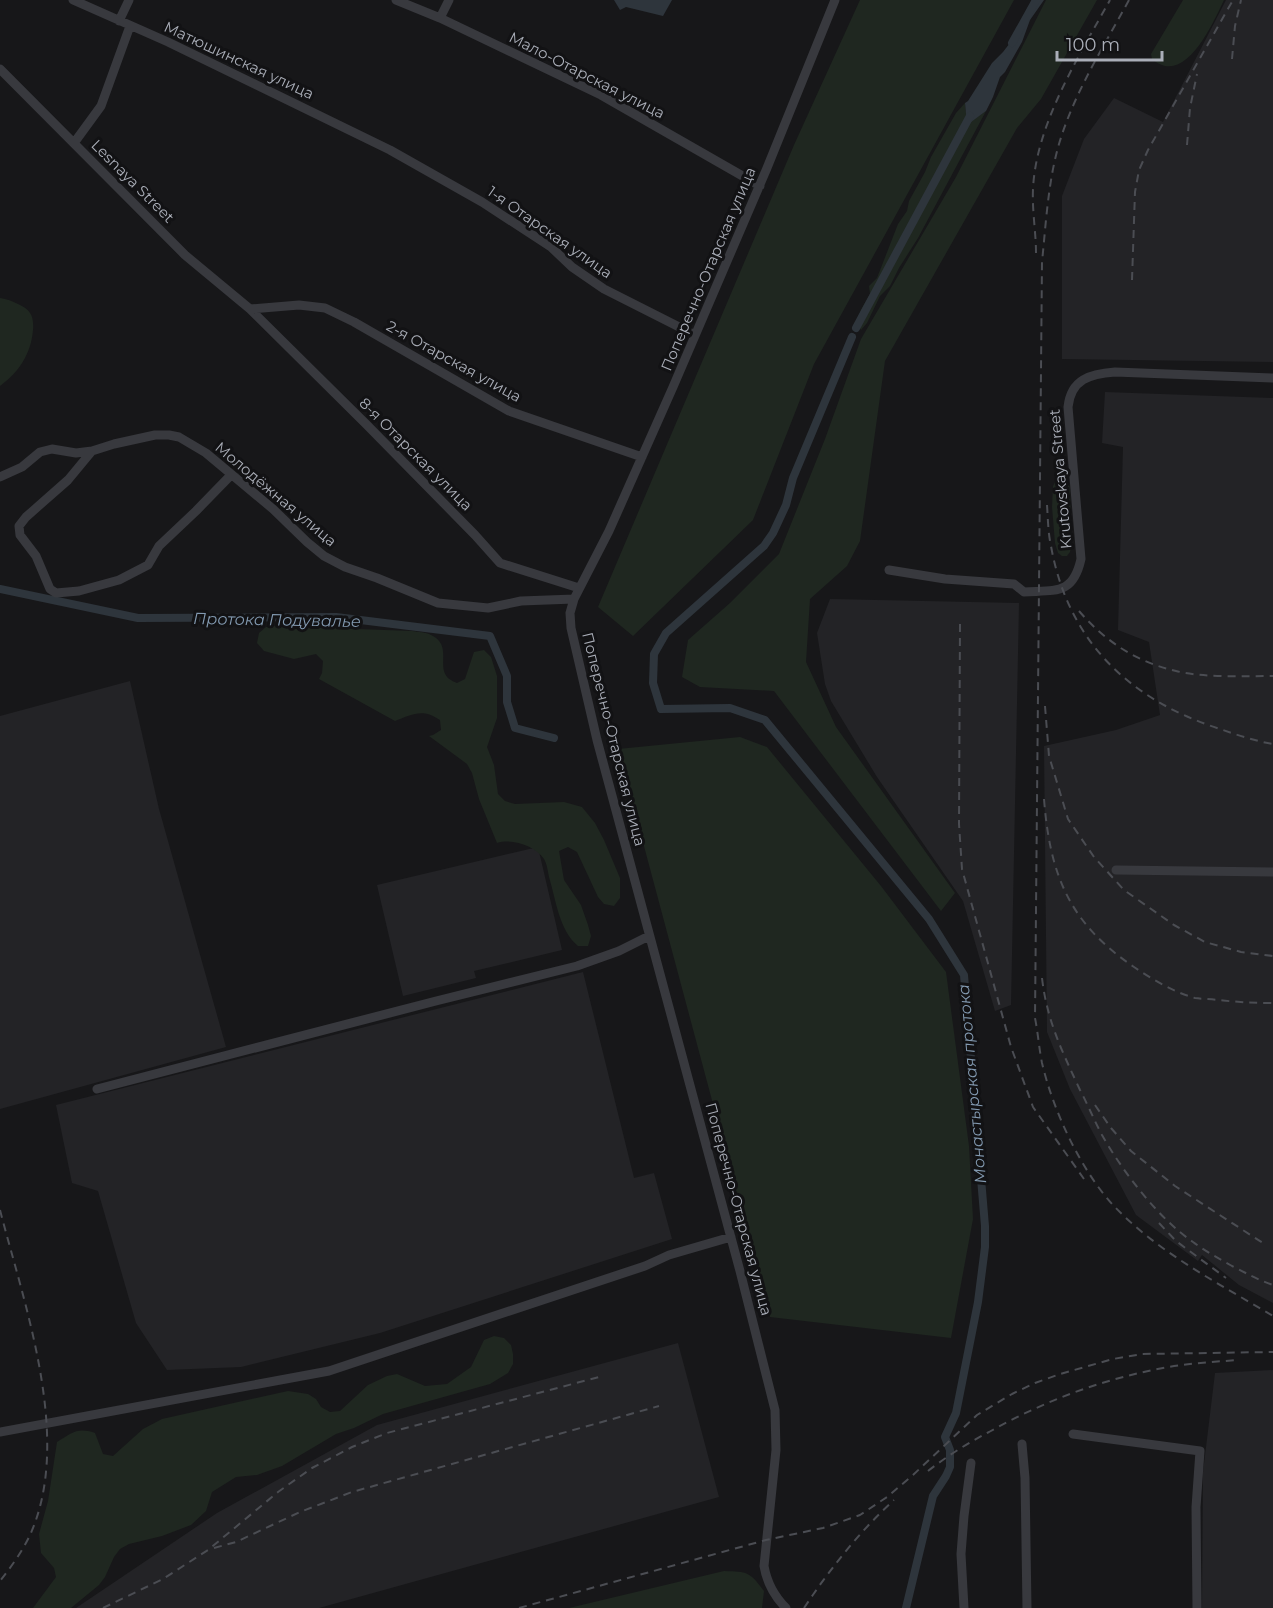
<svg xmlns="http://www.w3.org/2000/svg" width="1273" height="1608" font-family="Montserrat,sans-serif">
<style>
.built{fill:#232326}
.green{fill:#1f2720}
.water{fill:#2e353c}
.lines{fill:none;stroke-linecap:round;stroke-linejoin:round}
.canal{stroke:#2e353c;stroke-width:8}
.minor{stroke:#38393e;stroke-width:9}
.rail{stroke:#4b4d53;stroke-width:2;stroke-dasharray:8 6;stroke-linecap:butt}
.labels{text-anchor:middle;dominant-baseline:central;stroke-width:6;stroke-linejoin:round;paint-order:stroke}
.street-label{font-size:15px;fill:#aaaeb8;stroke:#121214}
.water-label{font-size:16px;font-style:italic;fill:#839ab1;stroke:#121214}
</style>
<rect width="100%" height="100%" fill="#171719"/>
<!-- built -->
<path class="built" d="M1226,0H1273V362L1062,359V196L1084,139L1114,98L1163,122Z
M1105,392L1273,398V1303L1239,1285L1202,1255L1198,1261L1136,1215L1070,1089L1047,1032L1044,746L1116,730L1160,715L1149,642L1118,630L1123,447L1102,443Z
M830,599L1019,603L1011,1005L995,1011L963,901L877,777L831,701L825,684L817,633Z
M130,681L159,809L226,1047L0,1109V716Z
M538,847L562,950L474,971L476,978L403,996L377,885Z
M583,972L634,1178L654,1173L672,1239L380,1333L241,1367L167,1370L136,1323L98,1191L72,1183L56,1105Z
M678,1343L719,1497L319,1608H76L217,1513L377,1425Z
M1273,1370V1608H1202L1203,1472L1215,1373Z"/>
<!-- green -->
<path class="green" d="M860,0H1014L814,364L753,520L633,636L598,607L794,145Z
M1046,0H1097L1041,99L1017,128L885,361L860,541L847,566L810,599L806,662L836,727L955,893L941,911L774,691L700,687L682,677L688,640L730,603L779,554L825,439L861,339L956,177Z
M1183,0H1224C1213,23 1185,88 1152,59L1151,54Z
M965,103L967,124L986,111L918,238L899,268L890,286L880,296L867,323L861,330C853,317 864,306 870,294L869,286L877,278L898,224L907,211L909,201L925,172L931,157L956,113Z
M0,298C7,299 12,301 18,304C31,310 34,316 33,330C31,354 19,372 0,386Z
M1058,477H1063L1067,479L1070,489L1071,547L1070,552L1067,556H1062L1058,553L1055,543L1052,507L1053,486Z
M276,626L412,631C418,632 426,632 431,635C453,645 436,666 448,678C449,679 456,683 457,683L465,679L474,652L484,650L491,657L497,676V718L487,747L494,765L498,794L505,801L515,804L564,802L582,807L595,823L604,840L620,878V898L614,906L604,904L598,897L577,852L568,847L559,851L564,880L581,905L588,925L591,936L588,946H578C559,930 556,900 549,877C548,872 547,864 544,859C535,846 512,838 497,843L479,799L472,773L467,764L429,736L433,735L441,730L440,720C423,708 412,714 395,721L319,679L322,673L323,661L316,654L294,659L264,651L257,643L259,633L266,627Z
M740,737L767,747L881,886L946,972L969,1146L973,1219L951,1338L770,1317L618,749Z
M494,1336L504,1338L511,1345L513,1354V1364L508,1373L490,1384L383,1414L354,1428L336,1434L282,1466L257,1475L236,1477L212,1492L206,1511L191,1525L162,1536L129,1544L120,1549L114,1557L105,1577L99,1585L71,1608H33L56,1577L54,1568L41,1553L39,1534L48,1501L57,1442C72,1433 77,1427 95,1433L103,1454L113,1456L143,1429L162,1419L288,1391L308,1394L316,1399L321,1407L330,1412L340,1411L368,1385L387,1376L397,1374L425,1386L447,1384L471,1367L484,1340Z
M724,1571C748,1572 749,1571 764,1591L762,1608H569Z"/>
<!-- water -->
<path class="water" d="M614,0H672L663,16L626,7L620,10Z
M1032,0H1044L1030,20L1022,42L1005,72L1000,77L993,97L986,111L967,125L965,103L968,101L992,63L1003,52L1020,30L1024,23L1026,11Z"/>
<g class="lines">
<!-- canal -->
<path class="canal" d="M1012,43L1036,0
M856,328L970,116
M852,337L793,478L786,505L773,533L764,546L666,633L654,654L653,683L661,709L730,708L765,720L929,919L964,975L985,1226V1247L978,1302L956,1413L945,1437L950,1450V1467L946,1476L933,1496L906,1608
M0,589L138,618L336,617L490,636L507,676V702L515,728L554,738"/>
<!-- minor -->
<path class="minor" d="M73,0L168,42L390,150L482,202L551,247L572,267L604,289L695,335
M396,0L440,18L601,95L760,186
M440,18L449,0
M119,21L129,0
M0,69L185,255L250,309L366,424L475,535L500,563L579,588
M74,143L101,106L130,26
M250,309L299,305L325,308L354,322L509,411L642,457
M92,451L68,480L26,517L19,526L20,535L36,556L50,589L56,593L79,591L119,580L148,565L159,546L196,511L231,475
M0,477L22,467L40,452L52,449L76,453L92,451L114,444L155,435H169L179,437L206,453L273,509L307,542L324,556L345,567L377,578L438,603L488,608L521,601L574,599
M889,570L945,579L1014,584L1024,592C1056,590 1073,595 1081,559L1068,407C1071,379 1090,374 1115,372L1273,378
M1116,870L1273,872
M97,1089L436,1001L577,966L619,951L649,936
M0,1432L329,1371L645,1266L669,1255L731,1237
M1073,1434L1200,1451L1196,1507L1197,1608
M1022,1444L1025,1478L1027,1608
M786,1608C774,1596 767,1583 764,1566L776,1450L775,1410L740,1271L597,740L571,628L570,613L574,599L609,531L673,387L767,168L835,0
M964,1608L961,1554L964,1516L971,1463"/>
<!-- rail -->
<path class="rail" d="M1129,0C1104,46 1074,93 1059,144C1048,182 1046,223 1042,262L1035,1018C1038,1033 1039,1048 1042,1063C1053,1110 1080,1169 1113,1205C1157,1252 1218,1283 1273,1316
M1232,59L1235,26L1241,0
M1187,145L1190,108L1197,74
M1036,253C1036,232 1032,211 1033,189C1036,124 1079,56 1110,0
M1132,280L1135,192L1139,170L1148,150L1233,0
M1047,505C1048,519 1048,533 1051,546C1068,642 1130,700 1220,729C1237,735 1255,741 1273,744
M1079,611C1105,641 1136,662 1176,671C1203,678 1244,676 1273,676
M960,624L959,824L962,869L1011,1047L1033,1107L1084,1179
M1045,706L1049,756L1068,819L1094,857L1124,890L1174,925L1205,942L1241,952L1273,956
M1044,799C1050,875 1069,923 1134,967C1152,979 1173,992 1195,998C1202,999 1210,999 1218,1000C1236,1002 1254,1003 1273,1003
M1042,978C1047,1021 1062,1051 1080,1090C1088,1105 1094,1120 1102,1135C1123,1172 1158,1218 1193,1242C1205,1251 1218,1258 1232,1266C1246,1273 1258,1280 1273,1285
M1095,1105L1111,1128L1131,1151L1175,1186L1266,1245
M0,1210C25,1307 73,1440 30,1535C22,1552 11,1567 0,1581
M1159,1223L1176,1241L1226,1278
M928,1471C947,1456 968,1443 989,1432C1046,1400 1105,1378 1169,1367C1191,1363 1214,1362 1237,1360
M214,1548L236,1542L300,1512L352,1492L659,1406
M103,1608L163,1579L208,1550L278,1492L312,1468L352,1447L387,1433L599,1377
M519,1608L766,1540L823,1528L860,1515L887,1497L913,1475L977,1415L1012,1394L1035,1383L1060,1374L1113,1359L1142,1354L1273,1352
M804,1608C830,1569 859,1532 894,1500"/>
</g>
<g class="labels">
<!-- street labels -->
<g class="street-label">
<text transform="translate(239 60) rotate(25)">Матюшинская улица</text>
<text transform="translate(587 75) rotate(27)">Мало-Отарская улица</text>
<text transform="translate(133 181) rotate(45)">Lesnaya Street</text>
<text transform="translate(550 232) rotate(35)">1-я Отарская улица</text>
<text transform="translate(708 269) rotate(-67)">Поперечно-Отарская улица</text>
<text transform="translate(454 361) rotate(29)">2-я Отарская улица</text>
<text transform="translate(416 454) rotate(45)">8-я Отарская улица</text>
<text transform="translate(1060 479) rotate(-95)">Krutovskaya Street</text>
<text transform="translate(276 494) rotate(40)">Молодёжная улица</text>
<text transform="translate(614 739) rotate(76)">Поперечно-Отарская улица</text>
<text transform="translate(739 1209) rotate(75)">Поперечно-Отарская улица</text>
</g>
<!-- water labels -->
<g class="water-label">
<text transform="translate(277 620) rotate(1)">Протока Подувалье</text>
<text transform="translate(972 1084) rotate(-95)">Монастырская протока</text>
</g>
</g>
<!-- scale -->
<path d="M1057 51v9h105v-9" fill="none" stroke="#aaaeb8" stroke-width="3"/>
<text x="1066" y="51" font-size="18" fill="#aaaeb8" stroke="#121214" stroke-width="4.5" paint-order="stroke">100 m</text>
</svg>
